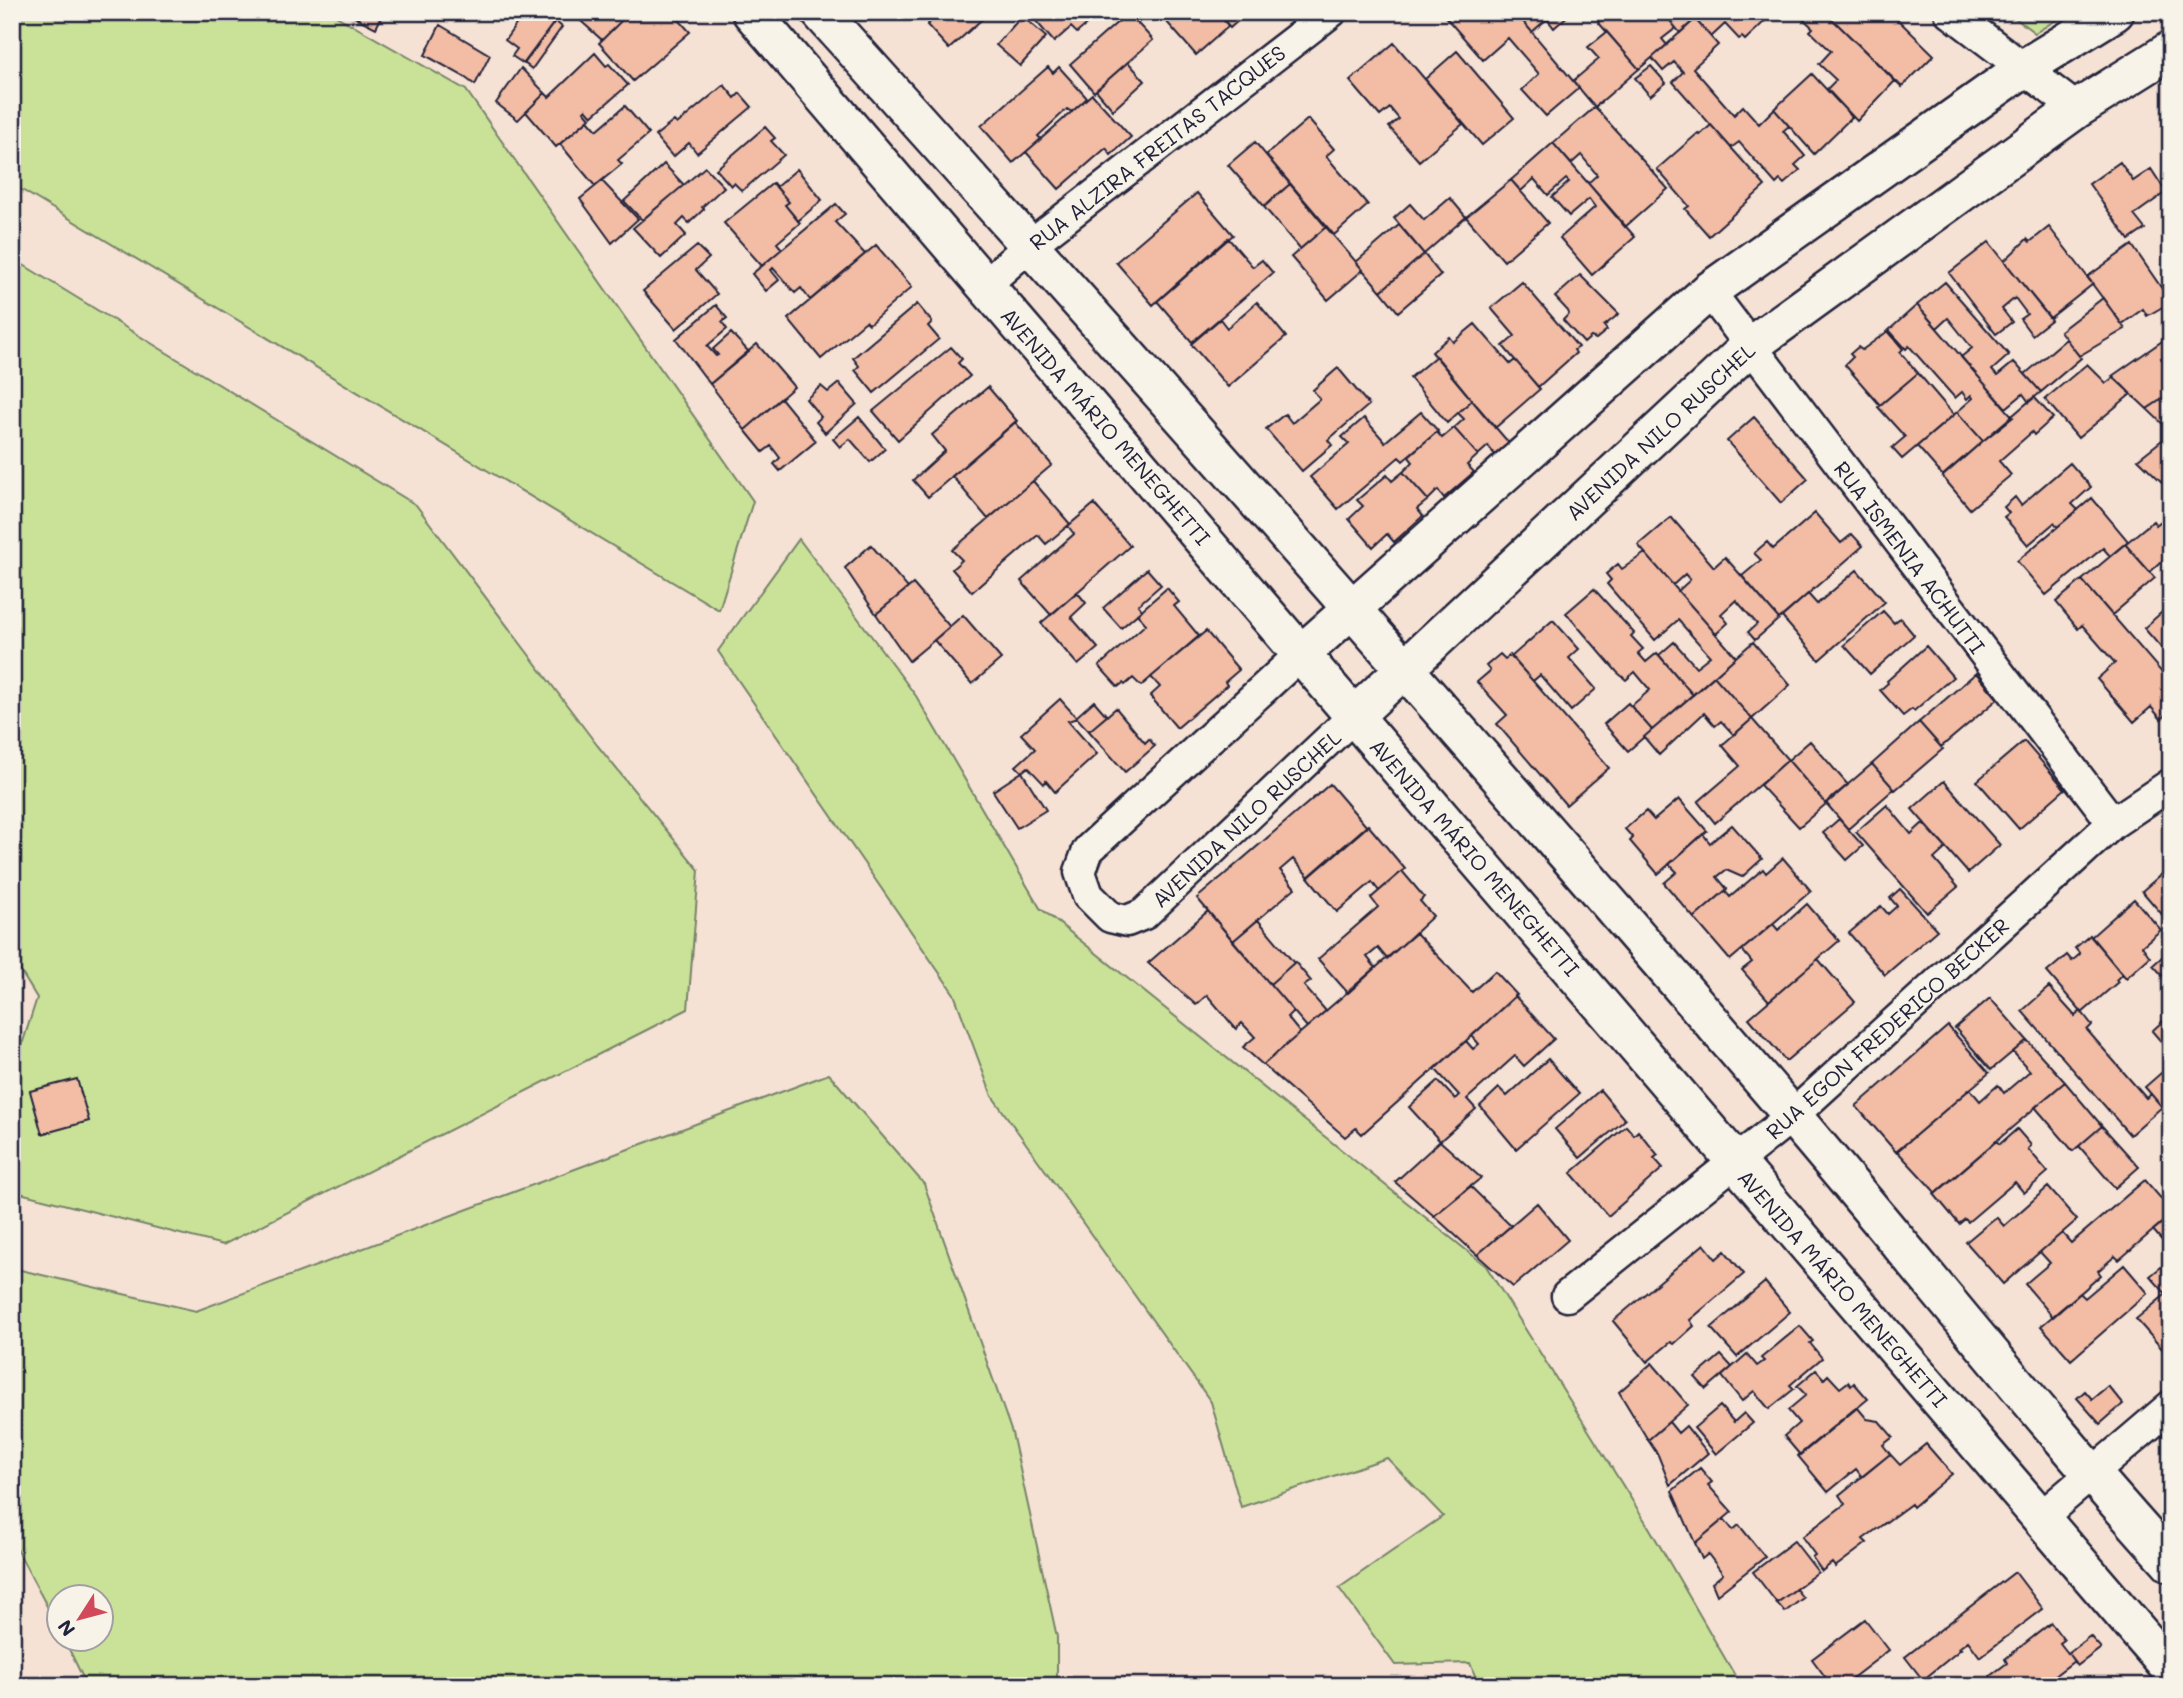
<svg xmlns="http://www.w3.org/2000/svg" width="2183" height="1698" font-family="Mali,sans-serif">
<style>
.green{fill:#cae298;stroke:#76826a;stroke-width:2}
.building{fill:#f2bca5;stroke:#22223b;stroke-width:2}
.lines{fill:none;stroke-linecap:round;stroke-linejoin:round}
.minor-casing{stroke:#22223b;stroke-width:35}
.tertiary-casing{stroke:#22223b;stroke-width:42}
.minor{stroke:#f7f3e8;stroke-width:30}
.tertiary{stroke:#f7f3e8;stroke-width:37}
.labels{text-anchor:middle;dominant-baseline:central;stroke-width:5;stroke-linejoin:round;paint-order:stroke}
.street-label{font-size:21px;fill:#22223b;stroke:#f7f3e8}
</style>
<rect width="100%" height="100%" fill="#f6e2d4"/>
<filter id="ink" filterUnits="userSpaceOnUse"><feTurbulence type="fractalNoise" baseFrequency=".0143" numOctaves="2"/><feDisplacementMap in="SourceGraphic" scale="14" xChannelSelector="R" yChannelSelector="G"/><feConvolveMatrix kernelMatrix="1 2 1 2 8 2 1 2 1" color-interpolation-filters="sRGB"/></filter>
<g filter="url(#ink)">
<!-- green -->
<path class="green" d="M12,12H329L466,90L753,501L719,610L12,184Z
M2007,12H2069L2035,33Z
M12,258L416,505L597,745L699,870L688,1009L223,1245L12,1191V1076L37,998L12,957Z
M799,539L916,696L1040,908L1486,1266L1650,1529L1741,1686H1479L1470,1663L1395,1665L1339,1588L1443,1516L1387,1458L1241,1507L1211,1402L992,1096L954,994L718,651Z
M829,1074L924,1184L1012,1433L1057,1637V1686H87L64,1639L102,1638V1596H60L59,1629L12,1540V1268L196,1311Z"/>
<!-- building -->
<path class="building" d="M345,12H384L376,28Z
M525,12H545L556,20L524,64L512,56L517,49L505,40Z
M571,12H630L602,40Z
M630,12H672L690,32L633,81L599,43Z
M940,12H990L949,49L927,25Z
M1101,12L1077,33L1071,27L1054,42L1029,13Z
M1158,12H1217L1229,26L1196,55Z
M1217,12H1248L1230,28Z
M1441,12H1515L1579,88L1546,116L1522,90L1539,74L1508,38L1483,60Z
M1515,12H1572L1554,28L1547,19L1532,32Z
M1609,12H1663L1676,28L1662,39L1667,45L1639,69L1598,22Z
M1663,12H1703L1680,33Z
M1703,12H1755L1764,22L1745,40L1742,37L1739,39L1725,24L1711,37L1695,19Z
M1796,12H1825L1895,81L1857,121L1827,89L1836,80L1819,64L1831,51L1810,31L1813,28Z
M1825,12H1890L1934,55L1902,87Z
M1128,13L1153,40L1094,92L1070,64Z
M1022,16L1046,37L1020,66L996,45Z
M1695,19L1718,45L1693,68L1734,115L1743,106L1759,124L1774,109L1789,126L1783,131L1805,156L1795,165L1800,170L1784,184L1780,180L1776,184L1739,142L1731,148L1673,82L1683,72L1674,62L1663,71L1652,58Z
M555,21L562,27L532,69L524,63Z
M440,25L490,55L475,85L463,76L425,55Z
M1607,32L1639,69L1595,107L1573,81L1599,59L1588,47Z
M1394,43L1463,124L1419,161L1389,127L1399,119L1390,108L1380,116L1350,81Z
M1457,51L1514,118L1482,145L1425,79Z
M595,53L606,66L609,64L628,85L592,116L586,109L584,111L590,118L556,147L526,112L545,93L549,97Z
M1128,62L1145,81L1113,110L1096,90Z
M1651,66L1666,83L1650,96L1635,78Z
M1048,67L1053,73L1059,67L1087,98L1072,112L1067,109L1038,136L1041,139L1013,163L981,126Z
M521,68L545,93L518,120L496,103Z
M1812,74L1852,117L1814,154L1774,109Z
M724,85L735,98L740,93L752,107L697,153L689,143L673,157L655,136L674,121L677,124Z
M1092,94L1131,137L1111,155L1106,148L1059,189L1026,152Z
M625,106L649,134L618,160L622,164L595,186L560,144L588,120L597,130Z
M1595,107L1668,189L1625,227L1588,183L1597,175L1581,155L1571,164L1553,143Z
M1308,119L1334,149L1326,156L1368,205L1334,235L1266,155Z
M1711,125L1765,186L1709,236L1685,209L1689,206L1657,169L1698,133L1700,135Z
M765,127L775,138L771,141L784,155L742,191L734,183L731,186L716,169Z
M1255,142L1290,184L1264,206L1228,165Z
M1553,143L1635,237L1592,275L1560,238L1595,207L1589,199L1569,216L1552,197L1569,182L1566,179L1548,195L1534,179L1521,191L1511,180Z
M2120,162L2133,181L2151,169L2166,192L2134,215L2145,229L2129,240L2089,184Z
M664,164L684,185L642,220L624,201Z
M705,167L724,187L702,207L704,209L689,223L684,218L677,225L686,235L661,258L633,228Z
M797,169L822,200L798,221L785,205L789,202L776,187Z
M1511,180L1548,223L1504,261L1466,217Z
M602,181L638,219L612,243L580,199Z
M773,183L789,202L785,205L800,223L777,243L782,249L762,266L724,223Z
M1290,184L1326,227L1300,249L1264,207Z
M1197,193L1233,235L1153,305L1116,262Z
M1450,198L1466,217L1424,254L1394,218L1410,204L1424,220Z
M836,204L845,214L835,222L865,254L810,300L801,288L795,293L773,268L771,270L779,280L766,291L752,274Z
M1399,225L1424,254L1381,291L1356,262Z
M1326,227L1363,270L1328,300L1291,257Z
M2049,227L2093,284L2050,318L2004,261L2027,239L2030,242Z
M1228,238L1253,267L1262,260L1273,273L1192,342L1157,301Z
M1989,242L2051,320L2032,335L2020,319L2027,314L2015,298L2002,309L2012,322L1996,334L1949,273Z
M876,245L912,287L869,324L866,321L821,359L788,319Z
M2132,245L2171,302L2147,316L2143,309L2122,324L2087,277Z
M697,246L709,258L696,270L717,294L676,329L643,291Z
M1424,254L1441,275L1398,312L1381,291Z
M1580,275L1619,314L1604,326L1607,330L1596,339L1591,337L1584,343L1563,320L1569,314L1568,311L1555,297Z
M2171,280V300L2161,286Z
M1522,282L1578,347L1574,350L1576,353L1538,387L1503,346L1515,336L1491,308Z
M1945,282L2009,355L1992,370L1997,376L2014,362L2041,392L2029,402L2023,394L2006,408L1961,357L1972,348L1948,318L1937,328L1917,305Z
M2103,298L2125,329L2079,356L2060,331Z
M1257,302L1286,337L1228,387L1191,344L1220,319L1227,328Z
M2171,302V316L2164,306Z
M917,304L932,322L928,326L939,339L874,393L855,370L859,366L853,358Z
M716,305L727,318L722,322L727,329L707,346L716,356L718,355L713,349L731,333L749,352L710,384L676,339Z
M1917,305L2013,417L1983,441L1957,412L1973,398L1971,395L1967,399L1962,392L1955,398L1909,346L1906,349L1889,330Z
M1475,324L1510,364L1515,360L1540,389L1495,428L1432,352L1449,337L1453,342Z
M1888,331L1903,349L1900,352L1918,373L1880,405L1845,365L1853,357L1850,354L1858,347L1862,350Z
M2171,335V352L2161,358L2168,369L2171,368V393L2147,409L2112,376Z
M2066,339L2081,358L2041,392L2025,374Z
M757,344L794,387L745,430L710,384Z
M951,347L962,359L958,363L970,376L898,440L873,411Z
M1436,356L1472,400L1447,423L1410,378Z
M2087,364L2106,383L2114,377L2131,394L2078,438L2045,399Z
M1338,368L1369,405L1328,440L1332,445L1302,471L1266,429L1285,414L1292,423L1320,399L1313,390Z
M1918,373L1954,415L1902,459L1892,448L1905,437L1878,407Z
M839,383L857,404L825,433L816,422L821,417L806,399L821,386L828,392Z
M988,387L1017,421L928,497L913,480L945,451L932,435Z
M2171,393V432L2147,409Z
M2034,397L2053,418L2034,435L2032,432L1999,461L2011,475L1970,509L1942,476Z
M781,398L816,441L780,471L774,464L780,458L771,446L763,452L745,430Z
M1472,400L1509,443L1495,455L1488,446L1478,455L1454,428L1464,419L1458,413Z
M1421,412L1438,431L1403,461L1399,457L1338,509L1310,477L1349,444L1342,437L1364,418L1385,442Z
M1957,412L1983,441L1943,476L1917,446Z
M859,417L885,449L870,462L850,439L840,447L833,439Z
M1754,417L1808,479L1781,503L1727,441Z
M1015,422L1052,465L988,519L952,476Z
M1454,428L1478,455L1467,465L1474,472L1444,498L1438,490L1428,500L1403,472L1413,462L1408,456L1437,432L1442,438Z
M2171,433V491L2138,459Z
M2070,463L2091,487L2072,504L2078,510L2057,527L2054,523L2028,545L2004,517L2009,513L2004,507L2015,497L2021,505Z
M1403,472L1428,500L1417,509L1423,516L1394,542L1387,534L1373,547L1349,519L1363,506L1357,500L1387,475L1392,481Z
M1033,481L1070,524L1046,544L1038,535L972,592L952,569L962,560L952,550Z
M2092,498L2128,541L2110,556L2103,548L2046,595L2017,561Z
M1094,504L1130,546L1051,615L1021,581L1074,534L1068,526Z
M1815,513L1841,543L1852,534L1863,546L1779,619L1742,576L1761,560L1754,553L1767,542L1773,549Z
M2171,513V557L2169,555L2150,572L2125,544L2153,521L2156,525Z
M1671,517L1714,567L1725,557L1779,619L1755,640L1748,632L1757,624L1736,600L1721,614L1728,623L1716,634L1678,591L1690,580L1685,574L1673,585L1638,545Z
M2125,544L2155,578L2112,615L2082,580Z
M871,545L908,588L876,614L845,568Z
M1645,553L1736,657L1693,695L1659,655L1674,642L1696,667L1710,656L1678,620L1655,640L1607,584L1611,580L1606,574L1618,564L1622,569Z
M1147,569L1161,585L1138,605L1142,610L1121,628L1103,608Z
M1857,570L1885,602L1819,660L1782,617L1808,594L1817,604Z
M2082,580L2171,683V711L2161,719L2151,707L2134,722L2097,679L2115,663L2082,625L2078,629L2056,602Z
M913,584L950,627L909,661L876,614Z
M1167,588L1179,602L1174,606L1199,636L1141,686L1133,678L1125,685L1123,683L1118,687L1099,666L1146,624L1137,614Z
M1594,589L1634,633L1631,636L1643,649L1638,653L1646,662L1657,653L1693,695L1652,730L1631,706L1650,690L1635,672L1626,680L1617,672L1566,613Z
M1077,592L1086,603L1071,617L1098,648L1078,665L1041,623Z
M2171,604V659L2144,628Z
M1883,611L1894,623L1900,618L1914,635L1870,674L1844,645Z
M963,615L1001,659L972,684L934,640Z
M1553,620L1579,649L1569,658L1596,689L1571,711L1540,675L1533,681L1511,657Z
M1206,631L1239,670L1225,682L1227,685L1177,728L1150,696L1160,687L1151,677Z
M1753,642L1790,685L1752,719L1714,676Z
M1926,646L1953,677L1914,711L1912,709L1903,716L1880,690L1888,683L1887,681Z
M1500,654L1505,659L1510,655L1609,768L1566,805L1497,724L1507,715L1477,682L1490,671L1486,666Z
M1976,673L1998,699L1941,747L1919,722Z
M1714,676L1752,719L1734,735L1721,721L1715,726L1704,713L1659,755L1644,737Z
M1060,699L1077,718L1068,721L1097,754L1055,792L1046,781L1044,784L1028,767L1022,772L1016,766L1035,749L1021,734Z
M1094,701L1107,716L1089,731L1076,717Z
M1628,703L1652,730L1628,751L1604,724Z
M1116,708L1145,743L1149,739L1155,746L1125,772L1089,731Z
M1752,719L1788,760L1715,823L1698,802L1740,766L1722,745Z
M1919,722L1943,749L1895,790L1872,764Z
M1810,741L1848,785L1826,804L1788,760Z
M2024,741L2065,789L2019,829L1977,781Z
M1788,760L1826,804L1799,827L1760,785Z
M1872,764L1894,789L1848,829L1826,803Z
M1022,772L1046,810L1017,828L993,791Z
M1944,781L2000,845L1968,873L1912,809Z
M1330,784L1367,827L1309,877L1293,859L1280,870L1295,888L1233,941L1197,898Z
M1679,799L1707,831L1658,874L1630,841L1633,838L1625,829L1646,811L1654,820Z
M1887,805L1911,834L1923,823L1946,848L1934,859L1958,887L1927,913L1856,832Z
M1839,819L1863,846L1847,860L1823,833Z
M1368,825L1405,869L1379,891L1372,882L1337,912L1308,877Z
M1732,825L1762,859L1742,877L1726,870L1717,877L1727,889L1694,918L1664,883L1677,872L1669,864L1703,834L1710,843Z
M1783,858L1811,891L1730,960L1694,918L1725,891L1730,897L1763,869L1766,873Z
M2171,866V925L2142,891Z
M1402,871L1424,897L1420,901L1433,916L1387,959L1378,948L1367,957L1376,968L1348,993L1318,959L1378,907L1371,898Z
M1900,889L1937,930L1885,975L1849,933L1881,906L1888,914L1897,906L1890,898Z
M2134,899L2161,930L2142,946L2150,957L2126,978L2091,937Z
M1807,904L1839,941L1769,1001L1742,970L1752,962L1742,950L1773,924L1778,930Z
M1208,911L1293,1011L1287,1017L1300,1033L1263,1065L1243,1047L1255,1037L1242,1023L1236,1029L1207,995L1196,1005L1148,963Z
M1258,920L1294,963L1270,984L1233,941Z
M1416,933L1472,992L1495,971L1517,995L1362,1134L1356,1128L1345,1137L1263,1065Z
M2090,935L2122,974L2116,980L2118,982L2082,1013L2047,972L2067,955L2072,961L2080,954L2075,948Z
M2171,949V985L2153,965Z
M1818,959L1855,1002L1786,1061L1749,1018Z
M1295,962L1311,981L1304,986L1326,1011L1307,1027L1270,984Z
M2049,987L2075,1016L2081,1011L2092,1025L2087,1030L2146,1098L2151,1094L2162,1107L2130,1135L2022,1011Z
M1515,996L1554,1039L1524,1066L1515,1056L1467,1099L1476,1109L1440,1141L1409,1107L1438,1081L1455,1099L1459,1095L1435,1069L1466,1041L1473,1049L1479,1044L1472,1036Z
M1990,998L2027,1040L1991,1070L1955,1028Z
M2163,1021L2171,1030V1053L2152,1031Z
M1948,1026L1989,1073L1896,1152L1856,1106Z
M2027,1040L2065,1082L1936,1193L1897,1151L1970,1089L1980,1101L1998,1085L2004,1093L2030,1071L2013,1052Z
M1548,1059L1579,1094L1516,1149L1480,1106L1499,1088L1507,1096Z
M2169,1066L2171,1099L2162,1107L2145,1087Z
M77,1079L89,1121L42,1134L30,1091Z
M2065,1082L2102,1126L2073,1151L2035,1107Z
M1600,1090L1625,1120L1580,1158L1555,1129Z
M2171,1099V1118L2162,1107Z
M1626,1126L1634,1135L1638,1131L1658,1155L1654,1158L1663,1168L1608,1216L1571,1173Z
M2102,1126L2139,1167L2115,1188L2079,1146Z
M2017,1129L2031,1145L2028,1149L2048,1172L2024,1193L2015,1182L1968,1222L1965,1219L1959,1224L1934,1194L1996,1141L2000,1144Z
M1440,1141L1481,1178L1434,1216L1395,1182Z
M2145,1180L2171,1210V1215L2119,1260L2115,1256L2098,1271L2101,1275L2053,1317L2025,1284L2050,1263L2040,1252L2062,1233L2071,1243Z
M1470,1186L1511,1226L1477,1255L1434,1216Z
M2048,1187L2077,1220L2003,1284L1966,1242L1996,1217L2004,1226Z
M1537,1203L1568,1240L1513,1287L1477,1255Z
M2171,1215V1251L2153,1230Z
M1704,1244L1716,1259L1725,1251L1744,1274L1690,1320L1694,1326L1674,1344L1671,1342L1647,1362L1613,1321Z
M2171,1259V1290L2166,1294L2150,1276Z
M2124,1265L2148,1293L2071,1360L2041,1326L2080,1293L2085,1298Z
M1765,1282L1790,1312L1737,1357L1711,1328Z
M2171,1290V1345L2164,1351L2136,1319Z
M1800,1326L1813,1341L1810,1343L1822,1358L1790,1385L1794,1389L1769,1409L1754,1391L1742,1401L1722,1376L1747,1354L1757,1366L1764,1361L1761,1358Z
M1721,1355L1732,1367L1706,1389L1695,1377Z
M1652,1363L1688,1405L1648,1440L1619,1392Z
M1816,1370L1824,1379L1828,1375L1840,1388L1848,1382L1851,1386L1854,1383L1868,1399L1800,1455L1784,1436L1799,1423L1788,1410L1806,1395L1797,1386Z
M2108,1386L2123,1404L2100,1424L2077,1398L2085,1391L2092,1399Z
M1720,1406L1734,1422L1744,1413L1753,1423L1716,1454L1694,1428Z
M1857,1407L1867,1419L1879,1421L1893,1437L1883,1445L1890,1454L1862,1477L1856,1469L1828,1492L1798,1456Z
M1669,1422L1678,1433L1686,1426L1708,1453L1670,1485L1658,1455L1648,1440Z
M1926,1444L1952,1474L1913,1507L1911,1504L1863,1539L1867,1543L1835,1567L1832,1563L1822,1571L1812,1557L1815,1555L1802,1537L1845,1504L1839,1495L1890,1454L1900,1465Z
M1700,1468L1712,1482L1708,1485L1732,1512L1695,1543L1672,1491Z
M1724,1519L1733,1530L1739,1525L1765,1557L1717,1595L1712,1583L1723,1574L1708,1554L1702,1559L1695,1543Z
M1794,1541L1818,1572L1777,1603L1753,1572Z
M2015,1572L2043,1609L1980,1657L1968,1641L1959,1648L1961,1649L1923,1680L1905,1657Z
M1796,1589L1803,1598L1785,1612L1777,1603Z
M1865,1619L1889,1650L1842,1686H1832L1812,1659Z
M2051,1623L2064,1640L2060,1643L2074,1661L2041,1686H1998L1990,1676L2007,1663L2005,1659Z
M2090,1636L2101,1648L2077,1666L2068,1653Z"/>
<g class="lines">
<!-- minor casing -->
<g class="minor-casing">
<path id="minor" d="M1950,12L2077,109
M985,285L1030,245L1331,12
M1709,291L2113,823
M1301,654L1088,850L1080,872L1088,895L1110,917L1127,921L1144,914L1354,716
M1567,1296L1792,1116L2113,823L2171,784
M2040,1518L2171,1406"/>
</g>
<!-- tertiary casing -->
<g class="tertiary-casing">
<path id="tertiary" d="M751,12L2171,1670
M820,12C1148,376 1472,742 1790,1113C1918,1263 2039,1417 2171,1563
M1301,654L1709,291L2024,68L2115,12
M1354,716L1750,346L2077,109L2171,50"/>
</g>
<!-- minor -->
<use href="#minor" class="minor"/>
<!-- tertiary -->
<use href="#tertiary" class="tertiary"/>
</g>
</g>
<g class="labels">
<!-- street labels -->
<g class="street-label">
<text transform="translate(1157 147) rotate(-38)">RUA ALZIRA FREITAS TACQUES</text>
<text transform="translate(1106 426) rotate(49)">AVENIDA MÁRIO MENEGHETTI</text>
<text transform="translate(1660 431) rotate(-43)">AVENIDA NILO RUSCHEL</text>
<text transform="translate(1910 557) rotate(53)">RUA ISMENIA ACHUTTI</text>
<text transform="translate(1246 818) rotate(-43)">AVENIDA NILO RUSCHEL</text>
<text transform="translate(1475 857) rotate(49)">AVENIDA MÁRIO MENEGHETTI</text>
<text transform="translate(1887 1028) rotate(-42)">RUA EGON FREDERICO BECKER</text>
<text transform="translate(1843 1288) rotate(49)">AVENIDA MÁRIO MENEGHETTI</text>
</g>
</g>
<!-- margin -->
<rect width="2183" height="1698" fill="none" stroke="#f7f3e8" stroke-width="42"/>
<rect x="21" y="21" width="2141" height="1656" fill="none" stroke="#22223b" stroke-width="2.5" filter="url(#ink)"/>
<!-- north arrow -->
<g transform="translate(80 1618) rotate(234)"><circle r="33" fill="#f7f3e8" stroke="#a29fa3" stroke-width="2"/>
<path d="M0-5L12 26L0 18L-12 26Z" fill="#d1495b"/>
<text y="-10" font-size="19" font-weight="bold" text-anchor="middle" fill="#22223b">N</text>
</g>
</svg>
